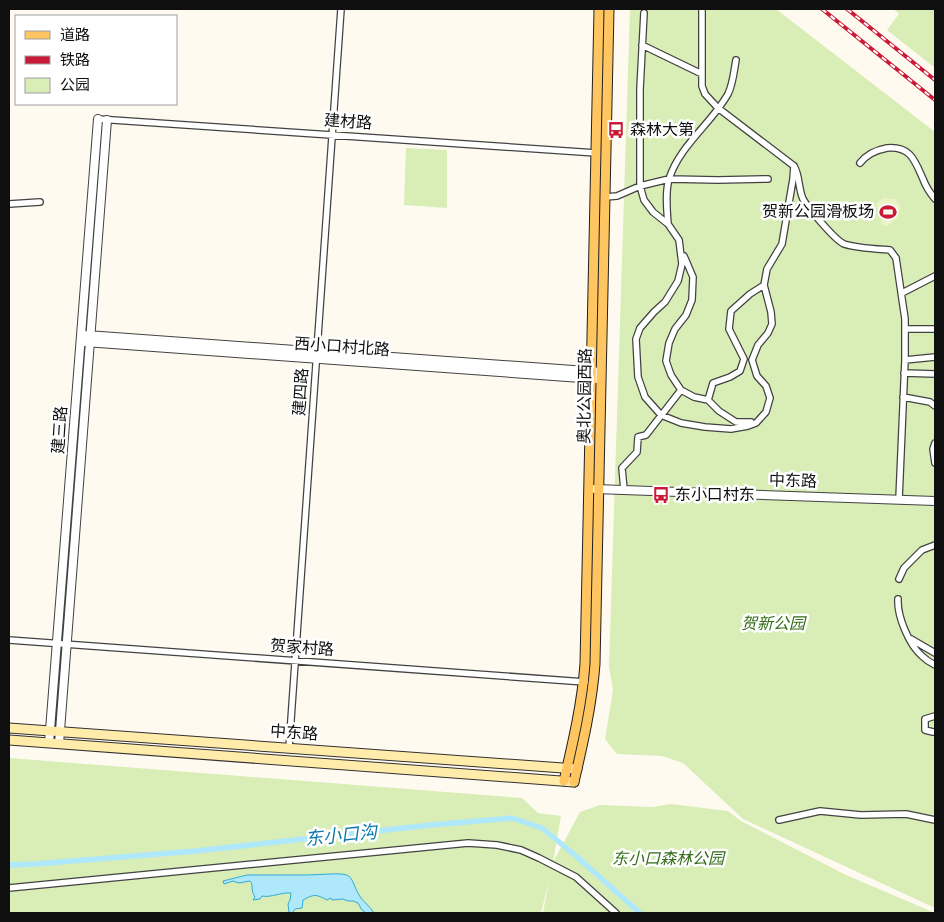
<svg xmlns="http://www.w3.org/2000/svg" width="944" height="922" font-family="Spectral,'Noto Sans SC',serif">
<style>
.green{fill:#d9edb6}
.pitch{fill:#eaf4c8}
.water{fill:#b0e8fb;stroke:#30aad9}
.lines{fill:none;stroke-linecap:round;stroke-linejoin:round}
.canal{stroke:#b0e8fb;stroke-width:5.5}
.minor-casing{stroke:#424242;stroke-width:8}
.tertiary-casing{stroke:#424242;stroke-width:10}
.secondary-casing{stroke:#313131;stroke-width:11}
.primary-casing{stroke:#202020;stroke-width:11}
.minor{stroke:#fff;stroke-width:5.5}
.tertiary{stroke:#fff;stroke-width:8}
.secondary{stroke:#ffecab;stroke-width:9}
.primary{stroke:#ffc560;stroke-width:9}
.rail-casing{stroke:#cb1a38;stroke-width:4}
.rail{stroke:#fff;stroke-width:2;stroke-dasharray:5.5;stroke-linecap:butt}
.labels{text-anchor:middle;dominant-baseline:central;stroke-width:5;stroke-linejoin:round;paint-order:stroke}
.street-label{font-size:16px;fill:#0f0f0f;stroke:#fff}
.poi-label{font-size:16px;fill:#0f0f0f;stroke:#fff;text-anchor:start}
.park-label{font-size:16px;font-style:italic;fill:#346d18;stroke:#fff}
.water-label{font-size:18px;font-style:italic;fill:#0c79ac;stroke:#fff}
</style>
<rect width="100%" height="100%" fill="#fffaf0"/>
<!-- green -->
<path class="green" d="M630,9H776L935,132V908L743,819L683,763L662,756L617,754L605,739L613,690L609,667Z
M893,9H935V68L887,30L899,14Z
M406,148L447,150V208L404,205Z
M9,758L522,798L538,813L561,816L553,862L580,812L600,805L652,807L671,804L728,811L741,821L846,875L935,913H543L549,880L541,913H9Z"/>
<!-- pitch -->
<path class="pitch" d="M884,198L895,199L901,206L895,220L887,226L882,225C881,222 882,219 881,216C879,208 871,204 884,198Z"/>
<!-- water -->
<path class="water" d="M330,874C355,873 349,877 359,895C363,902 370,906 374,913H366L362,910L358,903L353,901H348L343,899L332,900L331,898L327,900C316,894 314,894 303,900L302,908L295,909L292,913L289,912L288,904L290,900L291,893C281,892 271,898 262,896L260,899L253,900L255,897C250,890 254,885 250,881L239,883L233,881L224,884L223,881L247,875H307Z"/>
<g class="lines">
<!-- canal -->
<path class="canal" d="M9,865L35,864L196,851L431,825L512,818L542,828L576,856L640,913"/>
<!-- minor casing -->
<g class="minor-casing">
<path id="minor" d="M702,10V86L705,94L718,108L794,166C800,176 798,188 803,199C808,208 835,240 844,244C856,248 877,249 890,250L896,258L905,319V360L899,499
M644,13L640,89V186L644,200L653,212L668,224L679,240L682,264L678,281L665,302L654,312L640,328L636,339L638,377L645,397L661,415L681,423L705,427L731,429L748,426L756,423L766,412L770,398L766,386L757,376L752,360L758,345L768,333L772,324L771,312L764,285
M642,45L702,74
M98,119L596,153
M860,163C867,154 876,150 887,148C911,146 915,161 923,179C926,187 930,193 935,199
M605,197L617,196L640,186L669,179L718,180L768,179
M9,204L40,202
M668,224C667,210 665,193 669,179C680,145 711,124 728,94C733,84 734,71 736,60
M684,256L693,277L692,300L686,315L675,329L669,343L666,361L671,375L681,390L694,397L708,400
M902,293L935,276
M905,329H935
M905,360L935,357
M904,373L935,374
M903,397L930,402L935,406
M751,422H736L719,411L708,400L713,383L730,377L740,371L744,359L729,329L731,311L750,294L764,285L767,269L782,244L793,179L794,166
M935,443L933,449L935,463
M624,490L622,468L637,452L638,437L646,435L681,390
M899,579L904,568L922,550L935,545
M898,599C897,616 909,645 922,656C926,660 931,663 935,665
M911,639L935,653
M9,640L585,682
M935,716L925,719V730L933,732H935
M289,748L341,9
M779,820L820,811L861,815L906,814L935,820
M9,888L468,843L497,845L521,850L539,858L576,877L616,913"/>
</g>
<!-- tertiary casing -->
<g class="tertiary-casing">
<path id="tertiary" d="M87,335L601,372
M85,342L595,379
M595,489L935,501
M49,743L98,119
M59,744L107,120"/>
</g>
<!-- secondary casing -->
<g class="secondary-casing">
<path id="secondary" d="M9,728L577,769
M9,740L574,782"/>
</g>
<!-- primary casing -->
<g class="primary-casing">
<path id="primary" d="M564,781C573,742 582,704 585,664L599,9
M574,782C583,743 592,704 595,664L609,9"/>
</g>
<!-- minor -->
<use href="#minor" class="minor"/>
<!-- tertiary -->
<use href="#tertiary" class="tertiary"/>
<!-- secondary -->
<use href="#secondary" class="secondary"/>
<!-- primary -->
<use href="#primary" class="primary"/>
<!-- rail casing -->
<g class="rail-casing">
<path id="rail" d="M822,9L935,100
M847,9L935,80"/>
</g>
<!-- rail -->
<use href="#rail" class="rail"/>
</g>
<!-- icons -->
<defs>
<g id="bus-bare" transform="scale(1.35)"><path d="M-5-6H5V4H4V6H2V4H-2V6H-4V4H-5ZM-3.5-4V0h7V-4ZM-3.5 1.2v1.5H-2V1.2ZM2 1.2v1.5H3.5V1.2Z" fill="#cb1a38" stroke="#fff" stroke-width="2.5" paint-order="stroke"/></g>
<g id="stadium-bare" transform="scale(1.35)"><path d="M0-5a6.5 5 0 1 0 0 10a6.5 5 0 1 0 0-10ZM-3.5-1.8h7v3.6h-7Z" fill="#cb1a38" stroke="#fff" stroke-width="2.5" paint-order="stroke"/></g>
</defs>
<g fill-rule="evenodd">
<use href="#bus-bare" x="616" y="130"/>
<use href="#stadium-bare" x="888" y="212"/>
<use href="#bus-bare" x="661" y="495"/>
</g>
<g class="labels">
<!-- street labels -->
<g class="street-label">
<text transform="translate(348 122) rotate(4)">建材路</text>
<text transform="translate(342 347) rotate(4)">西小口村北路</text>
<text transform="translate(301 392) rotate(-86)">建四路</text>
<text transform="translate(585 396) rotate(-89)">奥北公园西路</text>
<text transform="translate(60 430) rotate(-86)">建三路</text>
<text transform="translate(793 481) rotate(2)">中东路</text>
<text transform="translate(302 648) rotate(4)">贺家村路</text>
<text transform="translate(294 733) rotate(4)">中东路</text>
</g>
<!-- poi labels -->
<g class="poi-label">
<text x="630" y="130">森林大第</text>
<text x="874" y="212" text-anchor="end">贺新公园滑板场</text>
<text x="675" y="495">东小口村东</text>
</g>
<!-- park labels -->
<g class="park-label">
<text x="773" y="624">贺新公园</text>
<text x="668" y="859">东小口森林公园</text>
</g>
<!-- water labels -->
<g class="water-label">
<text transform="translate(341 836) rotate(-6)">东小口沟</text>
</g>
</g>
<!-- border -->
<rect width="944" height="922" fill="none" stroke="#0f0f0f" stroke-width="20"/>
<!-- legend -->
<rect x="15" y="15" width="162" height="90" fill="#ffffff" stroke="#9f9f9f"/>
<rect x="25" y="31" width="25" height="8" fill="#ffc560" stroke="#9f9f9f"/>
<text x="60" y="40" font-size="15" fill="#0f0f0f">道路</text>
<rect x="25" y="56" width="25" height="8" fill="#cb1a38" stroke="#9f9f9f"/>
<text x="60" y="65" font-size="15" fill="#0f0f0f">铁路</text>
<rect x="25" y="78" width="25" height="15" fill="#d9edb6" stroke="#9f9f9f"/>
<text x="60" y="90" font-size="15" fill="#0f0f0f">公园</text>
</svg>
